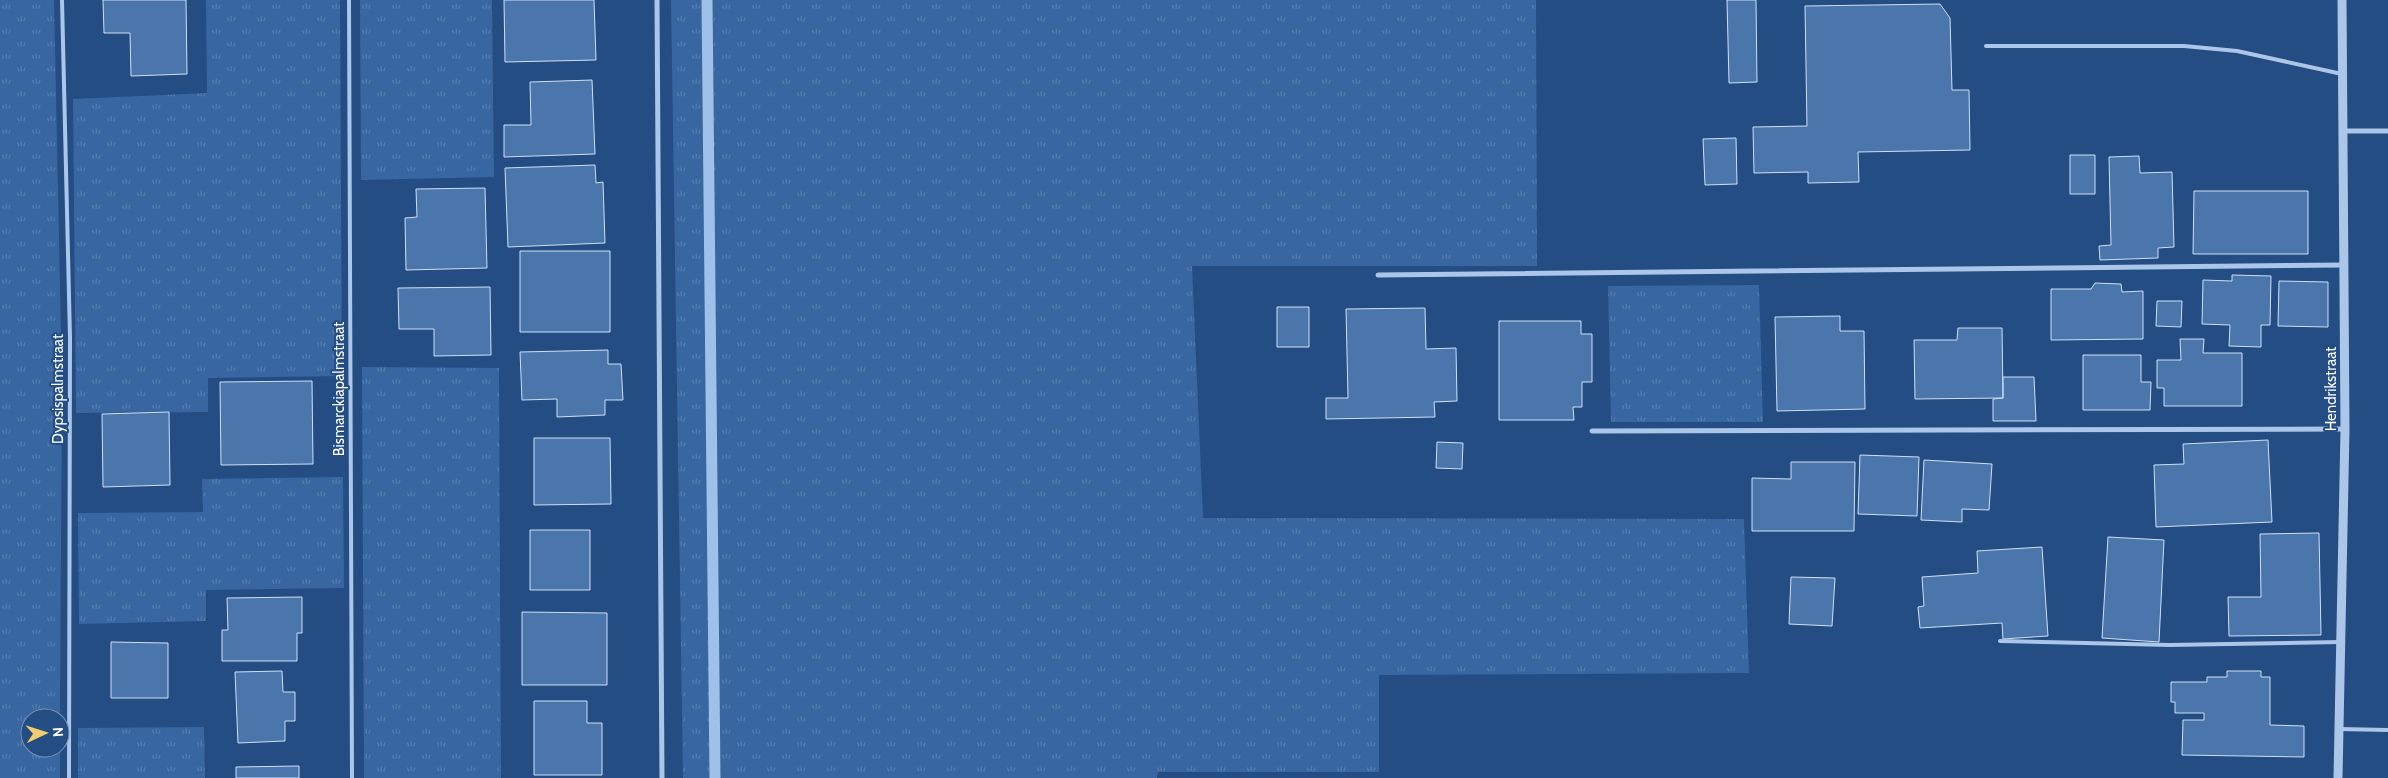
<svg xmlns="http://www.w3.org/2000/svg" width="2388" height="778" font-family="Cabin,sans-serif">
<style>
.grass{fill:url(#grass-tufts)}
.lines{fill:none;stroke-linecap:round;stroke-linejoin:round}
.stream{stroke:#9fc1e9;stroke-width:11}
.building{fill:#4b76ab;stroke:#cee0f6}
.service{stroke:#abc6e8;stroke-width:4}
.minor{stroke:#abc6e8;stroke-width:5}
.tertiary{stroke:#abc6e8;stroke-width:9}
.labels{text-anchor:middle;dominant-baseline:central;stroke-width:4;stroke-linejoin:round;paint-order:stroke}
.street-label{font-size:15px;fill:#fff;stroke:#234d83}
</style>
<defs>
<pattern id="grass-tufts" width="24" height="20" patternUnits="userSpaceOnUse" patternTransform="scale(1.25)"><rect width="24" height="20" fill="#3766a0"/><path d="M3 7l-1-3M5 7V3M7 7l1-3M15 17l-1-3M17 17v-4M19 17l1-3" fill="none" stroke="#557dae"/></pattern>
</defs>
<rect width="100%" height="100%" fill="#234d83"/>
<!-- grass -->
<path class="grass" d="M0,0H54L62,383L60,718H30V748H60V778H0Z
M206,0H340L342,376L208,378V412L76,413L73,99L207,93Z
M360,0H492L494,177L361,180Z
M671,0H1536L1537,266H1192L1203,518L1744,519L1749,673L1379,675V772H1158L1157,778H683Z
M1759,285L1763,422H1611L1608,286Z
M362,367L499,368L501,778H364Z
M343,477L344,588L206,590V621L79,624L78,513L203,512L202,479Z
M204,727L205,778H78V728Z"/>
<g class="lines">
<!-- stream -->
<path class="stream" d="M707,0L715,778"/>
</g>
<!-- building -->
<path class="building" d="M103,0H186L187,74L131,76L130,33H104Z
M504,0H594L596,60L505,62Z
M1727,0H1756L1757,82L1729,83Z
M1940,4L1950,18L1952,90H1969L1970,150L1858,152L1859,182L1808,183V172L1754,173L1753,127L1807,126L1805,6Z
M592,80L595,154L504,157V125H531L530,82Z
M1736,138L1737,184L1705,185L1703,139Z
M2070,155H2095V194H2070Z
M2139,156L2140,173L2172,172L2174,247L2158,248V258L2100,260L2099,246L2111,245L2109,157Z
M595,165L596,183L603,182L605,243L508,247L505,168Z
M485,188L487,268L406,270L405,218L417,217L416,189Z
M2194,191H2308V254H2193Z
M520,251H610V332H520Z
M2232,275L2271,276L2270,325H2261V347L2229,346L2230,325L2202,324L2203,280L2232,281Z
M2279,281L2328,282V327L2278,326Z
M2095,283L2121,284L2122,292L2143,291V339L2051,340V289H2091Z
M490,287L491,355L434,356V329H399L398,288Z
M2157,301H2182L2181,327L2156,326Z
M1277,307H1309V347H1277Z
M1425,308L1426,349L1456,348L1457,401L1434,402L1435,417L1326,419V398H1348L1346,309Z
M1840,316V331H1864L1865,409L1777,411L1775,317Z
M1499,321H1581V334H1592V382H1582V407H1573L1574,420H1499Z
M1958,328H2002L2003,398L1915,399L1914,340H1957Z
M2180,339H2204L2203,353H2242V406H2164V388H2157V360H2181Z
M608,350V364H621L623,400H605V415L557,417V399L522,400L520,352Z
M2083,355H2141V382H2151L2150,410H2083Z
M2003,377H2034L2036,421H1993V399L2003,398Z
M312,381L313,464L221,465L220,382Z
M169,412L170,485L103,487L102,414Z
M534,438H610L611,504L534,505Z
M2268,440L2272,522L2156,527L2154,465L2184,464L2183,444Z
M1437,442L1463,443L1462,469L1436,468Z
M1860,455L1919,457L1917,516L1858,514Z
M1924,460L1992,464L1989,510L1962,509V522L1921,520Z
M1791,462H1855L1854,531H1752V478L1791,479Z
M530,530H590V590H530Z
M2319,533L2321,635L2229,636L2228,597H2261L2260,534Z
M2108,537L2164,540L2159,642L2102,638Z
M2042,547L2048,636L2003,639L2002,623L1920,628L1918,607L1924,606L1922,577L1978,573L1977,551Z
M1791,577L1835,578L1832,626L1789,624Z
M302,597V633H297V661H222V630H228L227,598Z
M522,612L607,613V685H522Z
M111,642L168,643V698H111Z
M282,671L283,692H295V721H285V741L238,743L235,672Z
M2227,671H2261V677H2270V725L2304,726V757L2182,755L2183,720H2204V713H2175V702H2171V682H2207V677H2227Z
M534,701H587V723H602V775H534Z
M299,766V778H236V767Z"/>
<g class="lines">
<!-- service -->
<path class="service" d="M62,0L70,338L69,778
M349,0L352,778
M1986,46H2184L2237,51L2342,74
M2000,641L2170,645L2341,642
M2339,729L2388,730"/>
<!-- minor -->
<path class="minor" d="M657,0L662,778
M2343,131H2388
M1378,275L2344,265
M1592,431L2345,429"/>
<!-- tertiary -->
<path class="tertiary" d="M2338,778L2345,429L2342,0"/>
</g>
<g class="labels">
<!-- street labels -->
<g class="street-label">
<text transform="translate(58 389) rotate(-90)">Dypsispalmstraat</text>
<text transform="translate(339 389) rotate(-90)">Bismarckiapalmstraat</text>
<text transform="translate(2331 389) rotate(-90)">Hendrikstraat</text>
</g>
</g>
<!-- north arrow -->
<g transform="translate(45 733) rotate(86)"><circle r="24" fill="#234d83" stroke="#7b94b5"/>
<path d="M0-4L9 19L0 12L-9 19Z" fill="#f3cd6d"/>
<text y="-8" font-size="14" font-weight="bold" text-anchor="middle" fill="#ffffff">N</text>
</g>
</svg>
